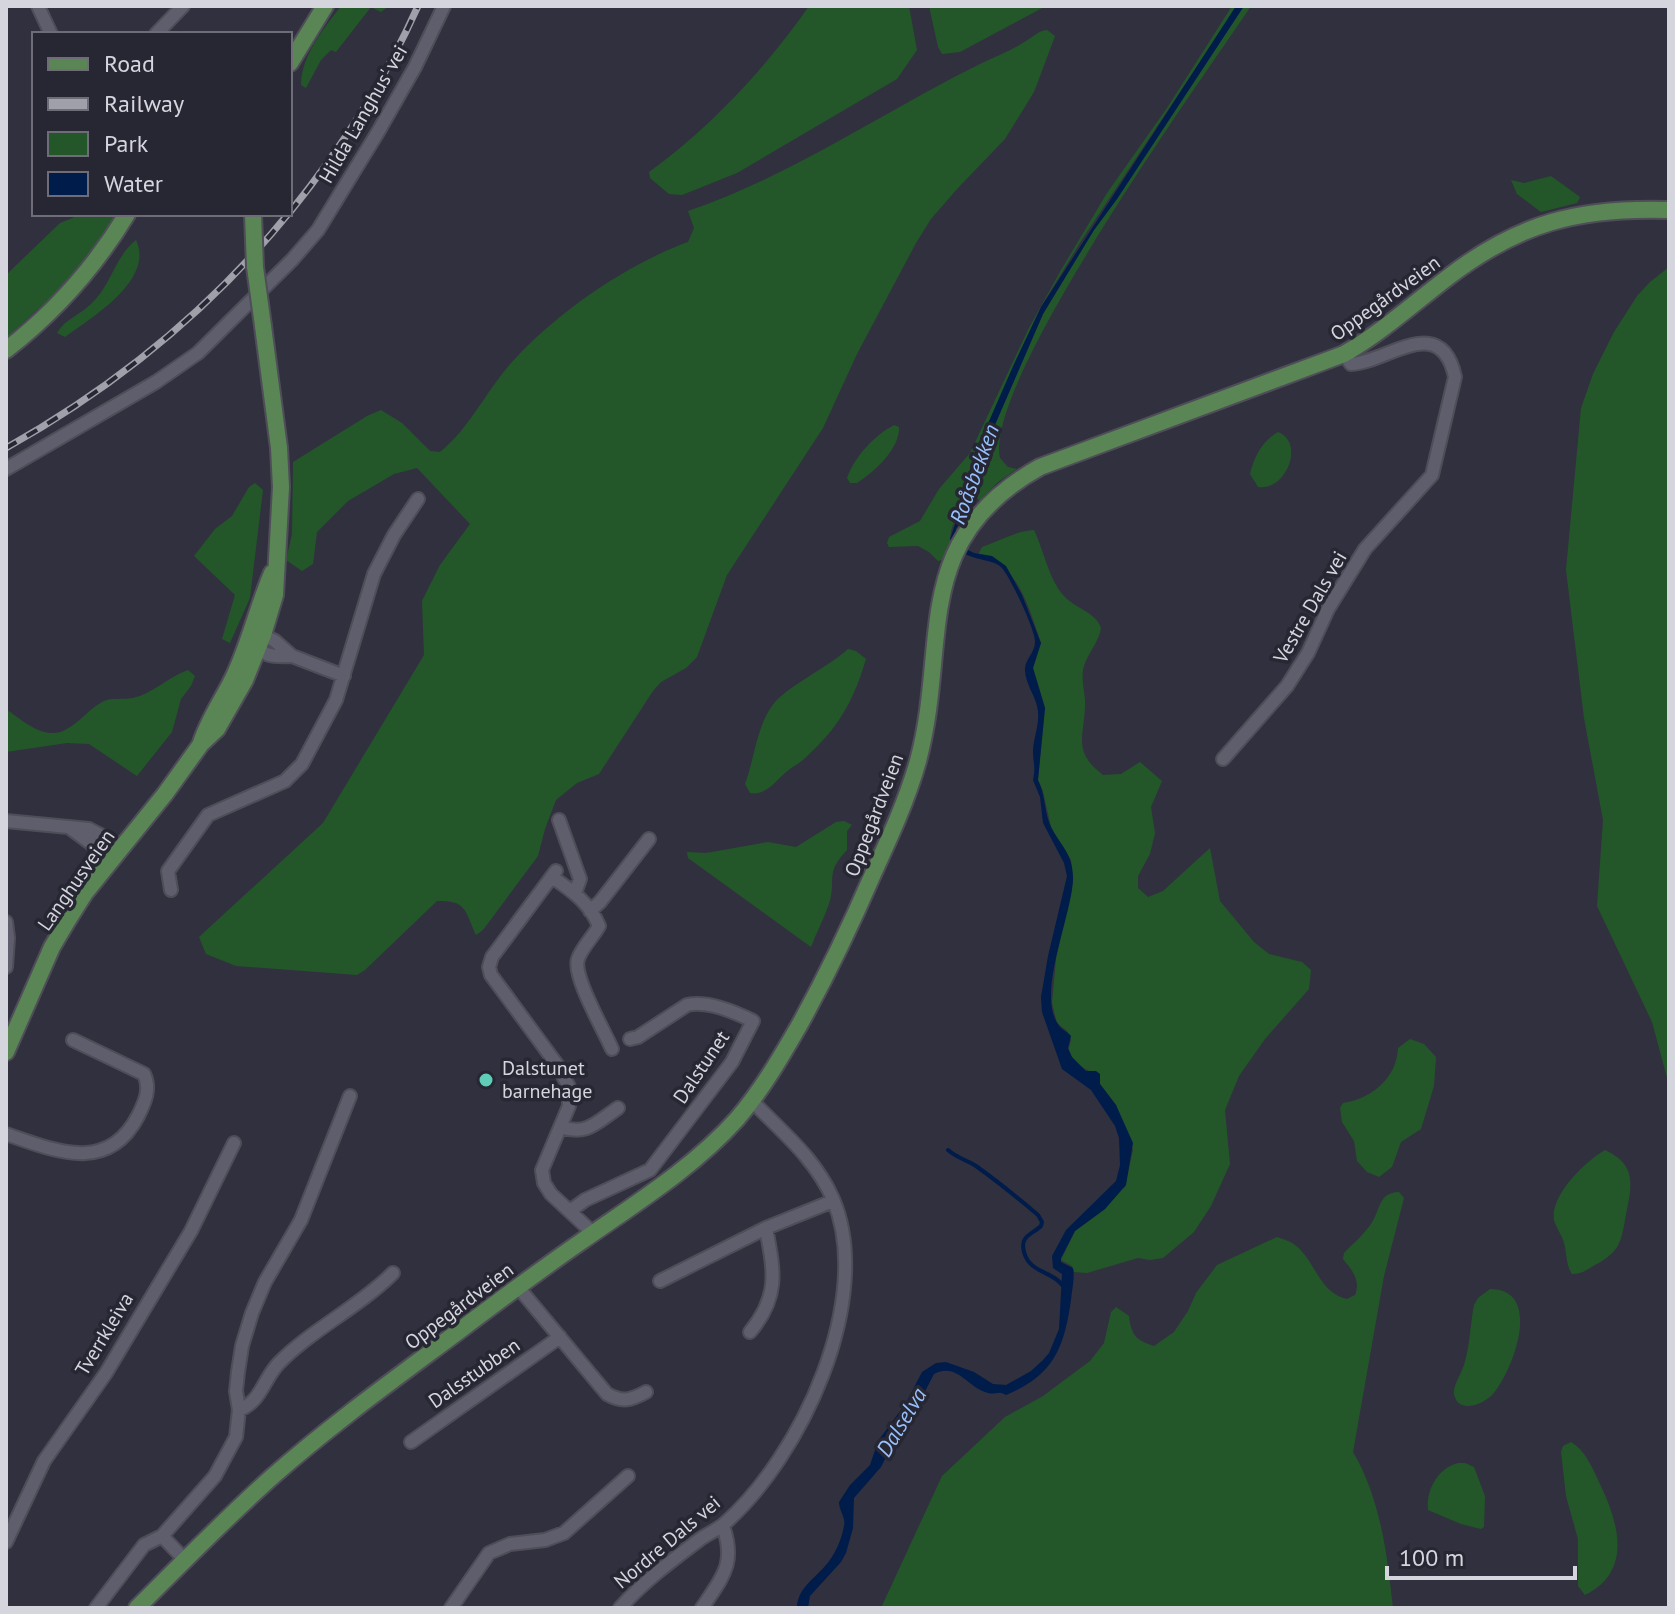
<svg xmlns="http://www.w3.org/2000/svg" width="1675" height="1614" font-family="'PT Sans',sans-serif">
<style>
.green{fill:#23572a}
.water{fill:#001c4a}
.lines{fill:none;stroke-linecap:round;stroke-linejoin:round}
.stream{stroke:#001c4a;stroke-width:4}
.minor-casing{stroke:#4e4d58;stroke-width:16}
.major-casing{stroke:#4e4d58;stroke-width:20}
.minor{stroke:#5e5e6d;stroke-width:12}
.major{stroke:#598654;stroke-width:16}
.rail-casing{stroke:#a0a0ab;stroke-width:7}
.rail{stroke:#272633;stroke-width:4;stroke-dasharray:12;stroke-linecap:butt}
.major-bridge-casing{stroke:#4e4d58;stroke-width:20;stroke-linecap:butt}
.major-bridge{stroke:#598654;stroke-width:16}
.poi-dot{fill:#5eceb8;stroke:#272633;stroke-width:3}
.labels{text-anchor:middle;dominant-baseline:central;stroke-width:7;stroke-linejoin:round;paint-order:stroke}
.street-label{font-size:20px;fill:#d5d5de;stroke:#272633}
.poi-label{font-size:20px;fill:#d5d5de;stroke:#272633;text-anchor:start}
.water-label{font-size:22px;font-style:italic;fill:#97c0fd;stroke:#272633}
</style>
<rect width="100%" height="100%" fill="#31303e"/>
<!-- green -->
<path class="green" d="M341,6H389L381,12L371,7L336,52L331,50L321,60L306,88L301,85C301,56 324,28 341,6Z
M809,6H909L917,50L897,79L737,173L682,195L669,194L650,178L649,172C710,128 766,68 809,6Z
M929,6H1046L960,52L942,54L938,47Z
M1232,6H1236L1227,21L1081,241L1041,307L983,435L951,531L950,539L954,545L942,560L938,561L929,552L918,546L889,547L887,543L889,537L920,521L939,489L970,453L1029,328L1061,270L1107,193L1167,108Z
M1244,6H1251C1201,81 983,383 1000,458L1008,467L1017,469L998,482L980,500L972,497L975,476L984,450L1043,314L1094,230L1117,199Z
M1047,30L1055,36L1034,92L1005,139L957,189L931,219L916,243L857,354L823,428L727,575L697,657L686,668L661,682L653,691L599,774L577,783L556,800L545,829L538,856L483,930L476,935C465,911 467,900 437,901L365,970L357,975L236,966L206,954L199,937L323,823L424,655L422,601L440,565L470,524L417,468L394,474L348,501L317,532L313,564L302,571L286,560L292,534L293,462L367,416L381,410L402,423L430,451L440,452C470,428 486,391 512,362C556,313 627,264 688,242L694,228L688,211C792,176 884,111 982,63C997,56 1012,50 1026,41C1033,37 1038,31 1047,30Z
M1551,176L1580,197L1577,203L1541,212L1517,194L1511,180L1524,183Z
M82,214H118L70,280L6,338V275L60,223Z
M136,240C155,280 91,318 65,337L57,333C65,319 80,315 91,304C111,286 115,256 136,240Z
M1669,267V1085L1652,1022L1597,906L1603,820L1584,718L1566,570L1581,408L1593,374L1614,332L1637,296L1650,282Z
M894,425L899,427C900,449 874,472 857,483H850L847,478C855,456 874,436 894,425Z
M1278,432C1306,443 1285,492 1258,487L1250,474C1254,457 1262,441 1278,432Z
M255,483L263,490L250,598L230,643L222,639L235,595L194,556L215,529L232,516L249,487Z
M1034,530C1044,551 1048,577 1063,595C1075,609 1095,611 1101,628C1099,641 1090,651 1085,663C1080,676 1084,687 1085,700C1086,734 1070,750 1103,775L1121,774L1140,762L1162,781L1151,807L1155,833L1150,854L1138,876V888L1148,897L1163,891L1210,848L1220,901L1254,942L1269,954L1302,962L1311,970L1309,989L1265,1039L1239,1076L1225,1110L1230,1164L1211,1206L1194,1232L1163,1258L1150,1260L1138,1258L1087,1273L1074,1272L1072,1266L1061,1260L1075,1231L1105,1209L1118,1191L1125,1187L1133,1150L1116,1105L1100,1084L1099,1074C1084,1070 1076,1065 1068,1051L1071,1040L1067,1031L1057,1023L1052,1003L1056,959L1073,880L1071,860L1051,827L1043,791L1038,780L1045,708L1033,668L1041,643C1030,610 1016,559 978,555L982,547C1000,541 1015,531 1034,530Z
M848,649L856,651L866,659C854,700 838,729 805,758C799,764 791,767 785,773C775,782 765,796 750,793L745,784C754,760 757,726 772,706C786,686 828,668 848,649Z
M188,670L195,676L191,686L181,699L172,732L137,776L89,744L67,743L6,752V709C23,721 46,742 67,729C80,722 89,709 102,702C110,697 123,700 133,698C154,693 168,677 188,670Z
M844,821L852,825L847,831V850C824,874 837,879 829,904C824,919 816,933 811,947L688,858L687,852L706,853L768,842L796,847L836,822Z
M1410,1039L1424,1044L1436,1057L1434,1086L1421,1129L1401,1142L1392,1167L1379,1177L1367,1172L1357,1161L1354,1141L1342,1122L1340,1108L1343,1103C1371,1099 1397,1078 1398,1048Z
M1605,1150C1637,1165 1632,1185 1626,1214C1621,1242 1621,1251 1595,1265C1587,1270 1581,1274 1572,1274C1566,1265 1567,1254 1564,1243C1562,1235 1556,1228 1554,1220C1550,1195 1586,1161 1605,1150Z
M1399,1192L1404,1198L1384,1276L1353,1452C1381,1500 1387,1554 1393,1608H881L942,1476L1005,1417L1043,1396L1090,1361L1104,1343L1111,1312L1116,1307L1129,1316C1131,1335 1136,1340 1154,1346L1174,1332L1188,1311L1196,1293L1217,1265L1277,1237C1282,1239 1290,1241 1295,1245C1316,1261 1318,1292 1347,1299L1355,1295C1361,1280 1352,1270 1343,1259L1344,1253C1353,1244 1364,1234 1371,1224C1381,1209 1378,1193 1399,1192Z
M1490,1289C1544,1289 1513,1371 1493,1394C1484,1404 1458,1415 1454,1394C1453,1386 1461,1374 1464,1365C1470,1346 1470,1325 1474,1305L1478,1298Z
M1571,1442C1585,1450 1592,1467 1599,1482C1618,1521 1634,1571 1585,1595L1578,1586V1539L1566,1496L1561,1452L1563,1446Z
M1458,1463H1465L1474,1467L1485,1496L1484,1527L1481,1529L1461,1524L1428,1510C1426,1490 1438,1468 1458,1463Z"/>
<!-- water -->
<path class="water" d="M1236,6H1244L1117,199L1094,230L1043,314L984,450L975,476L971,504L956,529V538L966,549L974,553L992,556L1006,566L1022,595L1041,643L1033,668L1045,708L1038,780C1045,794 1044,808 1049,822C1057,844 1073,850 1073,878C1073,913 1036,993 1058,1024C1061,1030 1067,1031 1071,1036L1068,1048L1072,1057L1086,1071H1096L1100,1074V1084L1116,1105L1133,1143L1126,1185L1105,1209L1075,1231L1061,1258V1262L1073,1268C1075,1278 1072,1289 1071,1300C1064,1348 1054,1375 1006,1395C998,1390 996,1395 988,1393C967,1388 958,1362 934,1374L918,1405L906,1418L881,1467L854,1498L853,1528L846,1553L841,1562L810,1596L808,1608H797C797,1589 814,1579 825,1566C834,1557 842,1539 844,1526C846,1517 839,1511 839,1502L850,1485L870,1465L878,1441L906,1403L922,1372L936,1363L946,1362L974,1372L993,1384L1006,1385L1031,1371L1043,1360L1049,1353L1059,1329L1062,1274L1053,1268L1052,1256L1066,1230L1116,1181L1120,1165L1119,1138L1115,1126L1091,1090L1062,1069L1042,1012L1041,997L1048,956L1067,876L1064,863L1043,823L1040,797L1033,780C1036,765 1033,764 1033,750C1034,735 1041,721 1037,706C1034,694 1026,684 1025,671C1024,660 1035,653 1035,642C1036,631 1010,577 1002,568C991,556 964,564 950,539L965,496L966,477L975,461L983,435L1014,364L1041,307Z"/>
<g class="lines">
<!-- stream -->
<path class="stream" d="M948,1150C957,1158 967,1160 976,1166C997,1181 1018,1198 1038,1215L1042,1222L1041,1226C1036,1231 1028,1234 1025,1239C1022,1243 1023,1248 1024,1252C1030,1274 1052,1270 1063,1286"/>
<!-- minor casing -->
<g class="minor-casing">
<path id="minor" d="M38,6L51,34
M156,34L183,6
M6,469L156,382L198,353L292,260L318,230L378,132L415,67L444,6
M292,656C271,657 262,657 250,638L263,635L275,641L292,656L344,676
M1223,759L1287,686L1308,653L1328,609L1365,549L1432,475L1455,377C1441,311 1386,363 1351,364L1344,354
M559,820L580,879L575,893
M6,821L89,829L122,846
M70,828L112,859
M556,871L492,957L489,967L491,975L558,1066L569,1087V1106L542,1170L544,1183L551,1194L593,1233
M552,877C571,890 590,903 599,926C593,937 582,947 578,959C572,976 604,1030 612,1049
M171,890L168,871L208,815L285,781L302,764L336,700L374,574L394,535L418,499
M590,911L600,902L649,839
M6,922L8,938L6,967
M561,1127C587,1136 597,1122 618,1108
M6,1134C55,1151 108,1174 138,1116C145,1102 151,1089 144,1074L73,1040
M570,1211L585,1200L650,1170L732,1062L753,1021C735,1012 708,1000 687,1005L638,1037L630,1039
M660,1281L766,1228L833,1201
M518,1287L607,1394C623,1403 631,1400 646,1392
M750,1332C780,1296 774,1271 766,1228
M239,1410C261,1402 264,1378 279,1363C311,1330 359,1307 393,1273
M411,1442L560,1337
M6,1542L44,1461L106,1373L191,1231L234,1143
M185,1560L162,1536L215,1476L236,1437L239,1410L236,1391L238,1372L242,1346L252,1313L265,1282L301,1220L350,1096
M96,1608L144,1545L162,1536
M451,1608L489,1553L510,1544L545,1540L564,1533L628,1476
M620,1608C643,1582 671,1561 699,1540C707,1534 717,1530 724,1524C801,1457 875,1298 833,1199C815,1158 782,1132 752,1101
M702,1608C723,1576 736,1564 723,1526"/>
</g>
<!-- major casing -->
<g class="major-casing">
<path id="major" d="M290,63L325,6
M6,350C55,312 95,267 127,214
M201,743C209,718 224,698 235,674C250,641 258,606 272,573
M6,1052L52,947L68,920L85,893L165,794L201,744L217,729L245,680L263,635L275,595L281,487L279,448L263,326
M137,1608C182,1563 226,1518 273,1476C332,1424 396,1378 459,1331C500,1300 540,1270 582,1241C636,1203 693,1168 737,1119C762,1090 781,1057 800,1024C827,975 851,925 873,874C890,837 907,800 918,761C950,642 908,541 1040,467L1344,354C1381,333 1413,304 1447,278C1518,223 1579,207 1669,210"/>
</g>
<!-- minor -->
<use href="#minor" class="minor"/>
<!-- major -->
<use href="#major" class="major"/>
<!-- rail casing -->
<g class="rail-casing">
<path id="rail" d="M290,212C341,149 385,80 418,6
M6,448C113,388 210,310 288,214"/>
</g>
<!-- rail -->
<use href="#rail" class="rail"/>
<!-- major-bridge casing -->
<g class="major-bridge-casing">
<path id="major-bridge" d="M253,214L255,267L263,326"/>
</g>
<!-- major-bridge -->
<use href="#major-bridge" class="major-bridge"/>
</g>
<!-- markers -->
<circle class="poi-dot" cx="486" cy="1080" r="8"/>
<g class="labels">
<!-- street labels -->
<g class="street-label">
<text transform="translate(363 114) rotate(-60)">Hilda Langhus' vei</text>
<text transform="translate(1385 298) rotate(-36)">Oppegårdveien</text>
<text transform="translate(1310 607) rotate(-60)">Vestre Dals vei</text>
<text transform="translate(874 815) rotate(-69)">Oppegårdveien</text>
<text transform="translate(76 880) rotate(-55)">Langhusveien</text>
<text transform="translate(701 1067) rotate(-56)">Dalstunet</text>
<text transform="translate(459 1306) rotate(-37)">Oppegårdveien</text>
<text transform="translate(104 1334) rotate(-59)">Tverrkleiva</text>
<text transform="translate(474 1373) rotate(-35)">Dalsstubben</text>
<text transform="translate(667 1542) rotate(-40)">Nordre Dals vei</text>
</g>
<!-- poi labels -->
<g class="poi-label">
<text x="502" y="1068">Dalstunet<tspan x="502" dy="23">barnehage</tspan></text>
</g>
<!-- water labels -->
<g class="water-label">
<text transform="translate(974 474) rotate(-70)">Roåsbekken</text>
<text transform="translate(901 1422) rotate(-59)">Dalselva</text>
</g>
</g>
<!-- border -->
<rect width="1675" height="1614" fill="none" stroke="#d5d5de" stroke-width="16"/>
<!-- legend -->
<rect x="32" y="32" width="260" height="184" fill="#272633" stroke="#6d6c77" stroke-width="2"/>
<rect x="48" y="58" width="40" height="12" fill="#598654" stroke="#6d6c77" stroke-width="2"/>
<text x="104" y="72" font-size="24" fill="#d5d5de">Road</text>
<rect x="48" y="98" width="40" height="12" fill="#a0a0ab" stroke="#6d6c77" stroke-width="2"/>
<text x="104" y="112" font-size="24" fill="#d5d5de">Railway</text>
<rect x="48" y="132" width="40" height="24" fill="#23572a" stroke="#6d6c77" stroke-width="2"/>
<text x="104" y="152" font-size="24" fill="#d5d5de">Park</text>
<rect x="48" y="172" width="40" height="24" fill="#001c4a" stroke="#6d6c77" stroke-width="2"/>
<text x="104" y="192" font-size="24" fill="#d5d5de">Water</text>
<!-- scale -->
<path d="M1387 1566v12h188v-12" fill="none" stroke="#d5d5de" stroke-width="4"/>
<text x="1399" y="1566" font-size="24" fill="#d5d5de" stroke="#272633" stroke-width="6" paint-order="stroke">100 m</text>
</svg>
